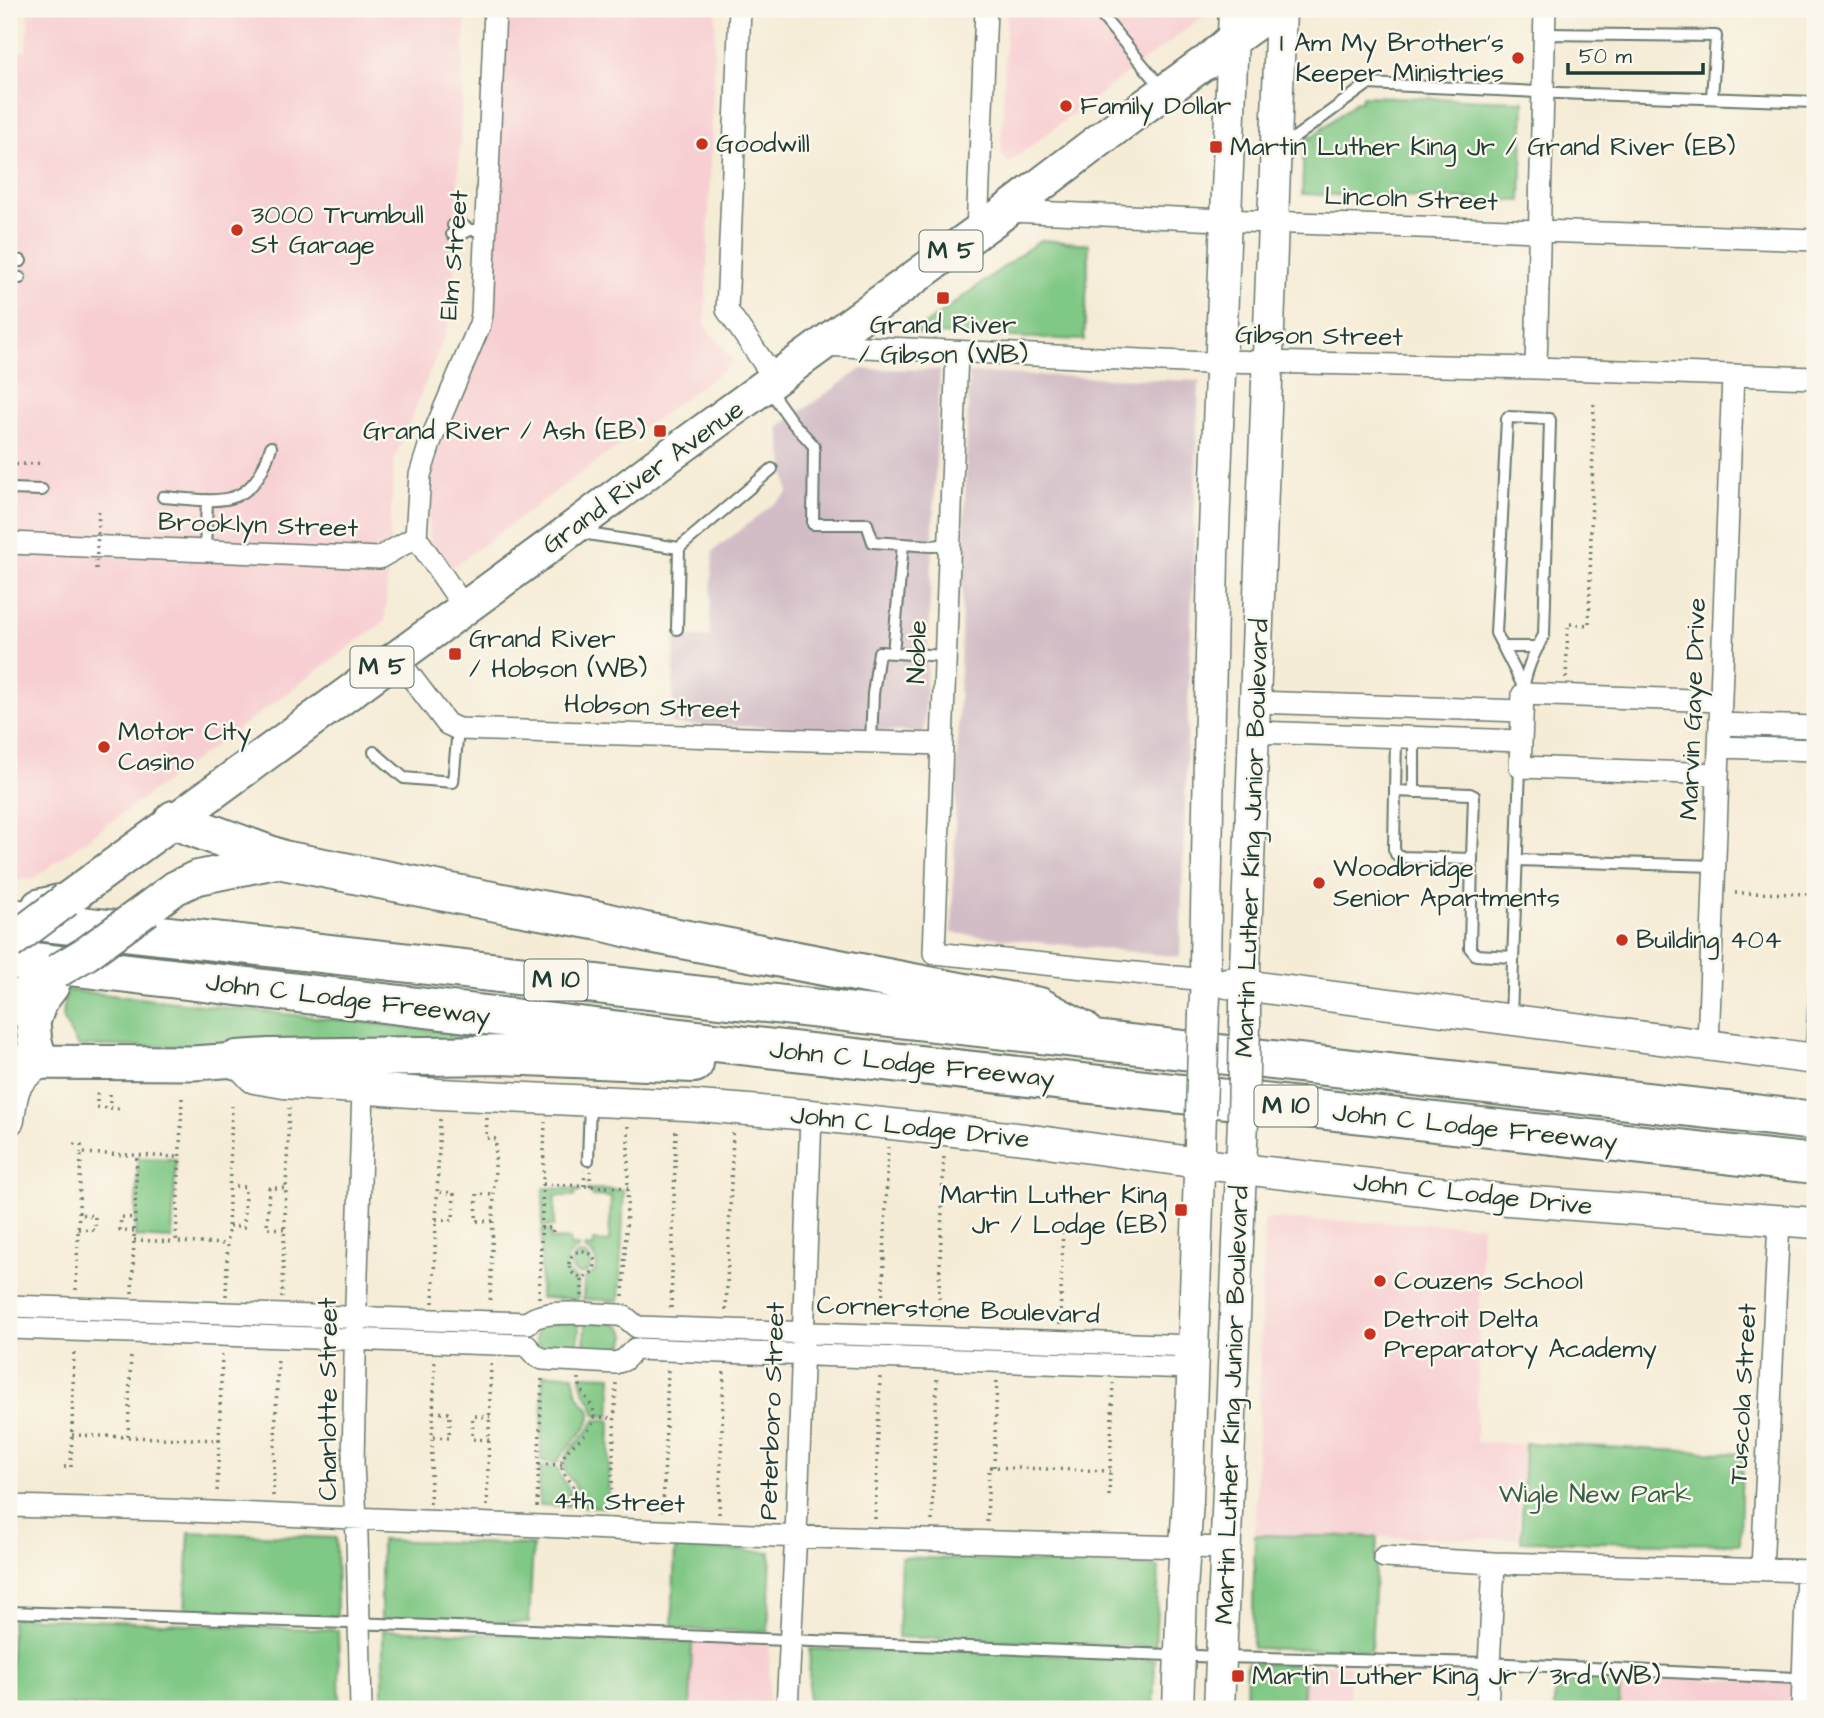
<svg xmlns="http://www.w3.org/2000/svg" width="1824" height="1718" font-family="'Architects Daughter',sans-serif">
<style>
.built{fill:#f7cfd2}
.industrial{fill:#d2bdc6}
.green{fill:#80c885;stroke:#50825c;stroke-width:2}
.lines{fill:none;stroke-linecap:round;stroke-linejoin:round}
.lane-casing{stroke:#6a7a6d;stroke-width:14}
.street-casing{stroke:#6a7a6d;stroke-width:24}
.secondary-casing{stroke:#6a7a6d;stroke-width:33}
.primary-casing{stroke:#6a7a6d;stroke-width:37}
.highway-casing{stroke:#6a7a6d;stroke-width:42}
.path{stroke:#6a7a6d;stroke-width:3.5;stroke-dasharray:2 5;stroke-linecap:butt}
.lane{stroke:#fff;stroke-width:10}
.street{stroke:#fff;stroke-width:21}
.secondary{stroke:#fff;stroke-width:30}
.primary{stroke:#fff;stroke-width:33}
.highway{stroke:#fff;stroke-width:38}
.secondary-bridge-casing{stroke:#6a7a6d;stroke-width:33;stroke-linecap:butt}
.primary-bridge-casing{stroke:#6a7a6d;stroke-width:37;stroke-linecap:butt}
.path-bridge{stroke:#6a7a6d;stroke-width:3.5;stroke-dasharray:2 5;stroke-linecap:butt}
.secondary-bridge{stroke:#fff;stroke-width:30}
.primary-bridge{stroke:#fff;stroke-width:33}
.poi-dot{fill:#c8321e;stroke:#fbf7ec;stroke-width:2.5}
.labels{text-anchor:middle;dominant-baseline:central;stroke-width:5;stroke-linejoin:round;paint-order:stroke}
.shield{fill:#fbf7ec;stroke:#61756b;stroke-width:2}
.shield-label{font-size:24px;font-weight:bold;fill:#1f3d34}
.poi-label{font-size:26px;fill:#1f3d34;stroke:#fbf7ec;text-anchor:start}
.street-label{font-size:26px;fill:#1f3d34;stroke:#fbf7ec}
.park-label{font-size:26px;fill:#376048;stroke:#fbf7ec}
</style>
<rect width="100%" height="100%" fill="#fbf7ec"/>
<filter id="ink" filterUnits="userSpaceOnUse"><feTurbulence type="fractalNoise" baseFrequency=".0143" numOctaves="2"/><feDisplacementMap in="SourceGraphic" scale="14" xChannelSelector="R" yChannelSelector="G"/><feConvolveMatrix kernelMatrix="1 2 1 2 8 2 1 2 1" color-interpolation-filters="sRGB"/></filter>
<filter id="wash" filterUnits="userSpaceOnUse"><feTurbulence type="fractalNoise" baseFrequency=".00686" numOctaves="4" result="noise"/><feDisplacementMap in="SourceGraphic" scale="28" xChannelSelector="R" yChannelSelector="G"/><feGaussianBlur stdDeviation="1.57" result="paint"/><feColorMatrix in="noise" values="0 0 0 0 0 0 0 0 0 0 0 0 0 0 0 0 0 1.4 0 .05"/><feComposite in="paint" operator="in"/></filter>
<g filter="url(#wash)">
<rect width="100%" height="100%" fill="#f5ecd6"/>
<!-- built -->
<path class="built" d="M29,9H466L452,317L394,461L385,621L33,879L14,880H9V50L26,51Z
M505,9H716L705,325L734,362L452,567L430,543L428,534L430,473L433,462L493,321Z
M1007,9H1204V16L1008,163L1001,154Z
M1264,1219L1482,1225L1476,1442L1523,1444L1517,1539L1255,1535Z
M692,1642L770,1644L768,1709H690Z
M1304,1664L1350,1665L1348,1709H1302Z
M1620,1677L1791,1682L1790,1709H1619Z"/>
<!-- industrial -->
<path class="industrial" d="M861,369L940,370L924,732L672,724L675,637H709L713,551L788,493L779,427Z
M969,373L1199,381L1180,957L952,933Z"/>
<!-- green -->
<path class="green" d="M1362,96L1524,101L1521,201L1302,194L1304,143L1356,102H1361Z
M1040,240L1089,244L1084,340L914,333Z
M65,990L513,1039V1048L78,1046L63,1020Z
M138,1158L176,1159L172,1239L135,1237Z
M544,1188L580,1189V1192L575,1191V1196H555L554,1226H542Z
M588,1189L624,1190L619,1301L583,1299L584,1279L595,1272C599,1262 594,1252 584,1249L585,1247H594V1241L609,1242L611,1197L592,1196V1192H588Z
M542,1230L551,1231V1239L570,1240V1246H579L578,1249C563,1256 561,1272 577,1279L578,1299L540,1298Z
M571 1264a10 10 0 1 1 20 0a10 10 0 1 1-20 0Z
M579,1322L578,1351C561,1350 524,1354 539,1325Z
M585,1322C600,1323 619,1319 626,1335L623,1347L614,1352H584Z
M543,1374L574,1375C575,1382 574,1390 579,1397C583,1404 591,1407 590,1416C589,1432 563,1446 557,1463L541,1461Z
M581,1375L612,1376L610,1416H596C593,1396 580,1397 581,1375Z
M595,1420H610L608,1507L576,1506C576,1498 578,1491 574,1484C571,1477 563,1474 564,1465C564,1449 589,1436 595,1420Z
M1525,1443L1742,1454L1740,1544L1521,1541Z
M540,1467H557L560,1476L570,1490L571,1506L539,1505Z
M189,1532L336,1538L337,1617L185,1612Z
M1255,1535L1377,1537L1371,1651L1252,1648Z
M381,1540L533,1545L529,1623L381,1619Z
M675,1548L771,1552L768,1632L672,1629Z
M901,1557L1159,1567L1155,1647L898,1637Z
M12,1617L338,1630L340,1709H172L9,1703Z
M383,1630L692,1642L690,1709H383Z
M895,1646L1155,1660L1153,1709H808L810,1649L894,1651Z
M1247,1663L1304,1664L1302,1709H1246Z
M1555,1674L1620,1677L1619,1709H1554Z"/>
</g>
<g filter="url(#ink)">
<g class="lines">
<!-- lane casing -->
<g class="lane-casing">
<path id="lane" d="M1096,9L1163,89
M1544,34L1716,36L1712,98
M1279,149L1368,84L1558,93L1815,102
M453,225H462L470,230H486
M452,234H462L470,230
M9,264L12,260L21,261
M9,276L12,278H20
M768,388L792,422L814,446L813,524H867L873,542L932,546L949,544
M9,489L42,490
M163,497C219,501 252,512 271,447
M581,533L679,548L772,469
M205,551L207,500
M677,629L679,548
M1504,647H1538
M893,653L903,544
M1523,694C1524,673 1534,653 1544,635L1550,420L1549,419L1508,417L1507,419L1496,633L1523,686
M871,742L873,694L879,652L945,656
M374,752L404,778L453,782L458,729
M1395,791L1470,794L1474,796L1472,859L1400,857L1396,854L1394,849L1396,736
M1414,792V737
M1472,859L1470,948L1476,955L1513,957
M1517,860L1715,866
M1511,1017L1520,767
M1811,1056L1815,987
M588,1160L590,1104
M9,1612L380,1624L1221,1657L1488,1663L1815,1679"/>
</g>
<!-- street casing -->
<g class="street-casing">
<path id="street" d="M740,9L727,310L775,379
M1006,211L1295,223L1815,240
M977,233L986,9
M822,345L1205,363L1220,361L1536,368L1815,378
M957,352L934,953L1206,980
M1536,368L1545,9
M416,537L420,475L431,440L480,324L482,314L495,9
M416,537L464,607
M9,543L379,558L416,537
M396,657L447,724L458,729L941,744
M1255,702L1522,711
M1720,724L1815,727
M1254,732L1521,741
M1719,747L1815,750
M1718,774L1520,767L1523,694L1721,701
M1708,1045L1733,375
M9,1306L528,1323C541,1307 597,1315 619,1315L625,1317L637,1327L1193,1346
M9,1328L526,1345L536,1356L543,1359L615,1363L624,1360L635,1349L1192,1368
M9,1506L166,1510L775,1536L1226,1548
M1384,1557L1494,1563L1815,1571
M1762,1569L1779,1221
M361,1709L357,1536L353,1465L356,1304L363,1089
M787,1709L797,1511L811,1115
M1487,1709L1494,1563
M1802,1709L1807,1571"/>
</g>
<!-- secondary casing -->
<g class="secondary-casing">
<path id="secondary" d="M1227,983L1815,1059
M1204,1014L1206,980L1205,962L1213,556L1234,9
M1245,1020V968L1281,9
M237,1060L254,1078L284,1083L439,1094L686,1105L811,1115L1025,1139L1242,1169L1508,1200L1815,1223
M9,1120C13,1088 13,1080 42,1062
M1178,1709L1182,1590L1188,1500L1201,1114
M1219,1709L1243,1120"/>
</g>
<!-- primary casing -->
<g class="primary-casing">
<path id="primary" d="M39,906L66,900L548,547L658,464L1006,211L1126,120L1201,65L1207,62L1232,40L1276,9
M147,909L175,888L196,878L283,860
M9,1010L27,992L49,976
M9,1062L193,1063L237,1060
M42,1062L35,1043L33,1022L40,1002L52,986L57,971"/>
</g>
<!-- highway casing -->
<g class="highway-casing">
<path id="highway" d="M174,820L283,860L502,903L601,921L645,932L1039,1007L1082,1030
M9,918L1815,1121
M9,959L757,1047L1815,1164
M237,1060L269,1058L502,1055L694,1063"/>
</g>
<!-- path -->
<path class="path" d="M9,465L44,463
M1566,678L1568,624L1589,625L1594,401
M1735,893L1815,894
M97,1093V1107L109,1108
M110,1094V1108L124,1109
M182,1098L176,1242L228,1244
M487,1118L486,1138L496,1139L490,1303
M74,1144L81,1145V1153
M543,1184L628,1188
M584,1186L585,1172
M590,1186V1171
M436,1219L453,1220L454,1193L437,1192
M493,1221H476L477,1194L494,1195
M229,1226L244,1227L245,1187L230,1186
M541,1228H553L552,1237
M78,1229L95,1230V1216L79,1214
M284,1229L267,1228L269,1188H286
M134,1231L120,1230L121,1217L135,1218
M134,1240L176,1242
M569 1264a13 13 0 1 1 26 0a13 13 0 1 1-26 0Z
M76,1290L81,1153L179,1157
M132,1293L137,1155
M226,1296L232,1106
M582,1296V1277
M623,1296L628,1188V1126
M282,1298L289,1108
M539,1298L545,1122
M433,1303L440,1118
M671,1308L676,1129
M726,1310L733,1133
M882,1316L888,1147
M938,1320L944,1154
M1060,1325L1063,1226
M594,1417L615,1418
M72,1435L219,1440L217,1494
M128,1436L131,1352
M433,1437L449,1438L450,1413L433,1412
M219,1440L222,1355
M489,1440L472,1439L473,1416L490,1417
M539,1464L562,1465
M64,1467H71L74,1350
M994,1467L997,1378
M273,1496L278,1357
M1109,1496L1113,1383
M430,1504L435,1362
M487,1506L491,1363
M537,1507L542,1379
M575,1508C575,1501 576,1493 573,1486C569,1477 560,1474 562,1462C565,1444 592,1437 594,1418C596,1403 579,1396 579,1378
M611,1511L616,1382
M663,1512L668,1369
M719,1514L724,1372
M875,1519L880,1377
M932,1521L937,1379
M987,1522L989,1467L1110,1471
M380,1707L408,1708V1704"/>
<!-- lane -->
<use href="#lane" class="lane"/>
<!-- street -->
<use href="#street" class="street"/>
<!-- secondary -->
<use href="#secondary" class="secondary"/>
<!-- primary -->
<use href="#primary" class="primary"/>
<!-- highway -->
<use href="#highway" class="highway"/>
<!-- secondary-bridge casing -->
<g class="secondary-bridge-casing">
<path id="secondary-bridge" d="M1201,1114L1204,1014
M1243,1120L1245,1020"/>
</g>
<!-- primary-bridge casing -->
<g class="primary-bridge-casing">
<path id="primary-bridge" d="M9,943L66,900
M57,971L87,953L147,909"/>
</g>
<!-- path-bridge -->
<path class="path-bridge" d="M96,569L99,510"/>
<!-- secondary-bridge -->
<use href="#secondary-bridge" class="secondary-bridge"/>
<!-- primary-bridge -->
<use href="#primary-bridge" class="primary-bridge"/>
</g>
</g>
<!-- markers -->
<g class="poi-dot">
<circle cx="1518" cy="58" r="7"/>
<circle cx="1066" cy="106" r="7"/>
<circle cx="702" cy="144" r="7"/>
<rect x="1209" y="140" width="14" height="14" rx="3.5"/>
<circle cx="237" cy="230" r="7"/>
<rect x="936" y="291" width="14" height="14" rx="3.5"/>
<rect x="653" y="424" width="14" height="14" rx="3.5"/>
<rect x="448" y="647" width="14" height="14" rx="3.5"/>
<circle cx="104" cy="747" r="7"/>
<circle cx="1319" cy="883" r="7"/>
<circle cx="1622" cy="940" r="7"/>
<rect x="1174" y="1203" width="14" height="14" rx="3.5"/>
<circle cx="1380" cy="1281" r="7"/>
<circle cx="1370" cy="1334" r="7"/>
<rect x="1231" y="1669" width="14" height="14" rx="3.5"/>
</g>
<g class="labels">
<!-- shield labels -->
<g class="shield">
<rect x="919.5" y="230.5" width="63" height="41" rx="5"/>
<rect x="350.5" y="646.5" width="63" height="41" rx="5"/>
<rect x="524.5" y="959.5" width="63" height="41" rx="5"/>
<rect x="1254.5" y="1085.5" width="63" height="41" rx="5"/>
</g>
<g class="shield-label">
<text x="951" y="251">M 5</text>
<text x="382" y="667">M 5</text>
<text x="556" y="980">M 10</text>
<text x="1286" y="1106">M 10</text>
</g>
<!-- poi labels -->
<g class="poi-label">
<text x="1504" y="43" text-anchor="end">I Am My Brother's<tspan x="1504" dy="30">Keeper Ministries</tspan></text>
<text x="1080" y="106">Family Dollar</text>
<text x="716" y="144">Goodwill</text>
<text x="1230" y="147">Martin Luther King Jr / Grand River (EB)</text>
<text x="251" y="215">3000 Trumbull<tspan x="251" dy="30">St Garage</tspan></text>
<text x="943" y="325" text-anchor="middle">Grand River<tspan x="943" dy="30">/ Gibson (WB)</tspan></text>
<text x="646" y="431" text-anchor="end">Grand River / Ash (EB)</text>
<text x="469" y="639">Grand River<tspan x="469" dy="30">/ Hobson (WB)</tspan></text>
<text x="118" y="732">Motor City<tspan x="118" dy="30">Casino</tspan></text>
<text x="1333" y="868">Woodbridge<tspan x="1333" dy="30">Senior Apartments</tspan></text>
<text x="1636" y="940">Building 404</text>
<text x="1167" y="1195" text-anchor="end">Martin Luther King<tspan x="1167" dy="30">Jr / Lodge (EB)</tspan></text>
<text x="1394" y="1281">Couzens School</text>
<text x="1384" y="1319">Detroit Delta<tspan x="1384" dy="30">Preparatory Academy</tspan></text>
<text x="1252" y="1676">Martin Luther King Jr / 3rd (WB)</text>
</g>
<!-- street labels -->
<g class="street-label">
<text transform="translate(1411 199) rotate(2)">Lincoln Street</text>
<text transform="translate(454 255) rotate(-85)">Elm Street</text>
<text transform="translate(1319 336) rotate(1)">Gibson Street</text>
<text transform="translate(643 477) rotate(-36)">Grand River Avenue</text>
<text transform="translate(258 525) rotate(2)">Brooklyn Street</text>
<text transform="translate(917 652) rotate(-88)">Noble</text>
<text transform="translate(652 707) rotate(2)">Hobson Street</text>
<text transform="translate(1693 709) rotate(-88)">Marvin Gaye Drive</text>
<text transform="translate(1252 838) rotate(-88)">Martin Luther King Junior Boulevard</text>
<text transform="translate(348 999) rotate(7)">John C Lodge Freeway</text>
<text transform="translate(912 1064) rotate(6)">John C Lodge Freeway</text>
<text transform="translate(910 1127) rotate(6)">John C Lodge Drive</text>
<text transform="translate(1475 1127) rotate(6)">John C Lodge Freeway</text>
<text transform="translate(1473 1194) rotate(6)">John C Lodge Drive</text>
<text transform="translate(958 1310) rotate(2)">Cornerstone Boulevard</text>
<text transform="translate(1743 1394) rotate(-87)">Tuscola Street</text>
<text transform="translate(328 1399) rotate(-90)">Charlotte Street</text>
<text transform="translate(1232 1405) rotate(-88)">Martin Luther King Junior Boulevard</text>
<text transform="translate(772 1411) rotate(-88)">Peterboro Street</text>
<text transform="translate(619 1502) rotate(2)">4th Street</text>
</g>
<!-- park labels -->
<g class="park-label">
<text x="1595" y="1494">Wigle New Park</text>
</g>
</g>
<!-- margin -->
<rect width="1824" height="1718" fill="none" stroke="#fbf7ec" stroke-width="35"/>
<!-- scale -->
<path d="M1568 63v10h135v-10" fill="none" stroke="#1f3d34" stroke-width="3.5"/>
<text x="1579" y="63" font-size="21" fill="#1f3d34" stroke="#fbf7ec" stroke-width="5" paint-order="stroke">50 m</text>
</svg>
